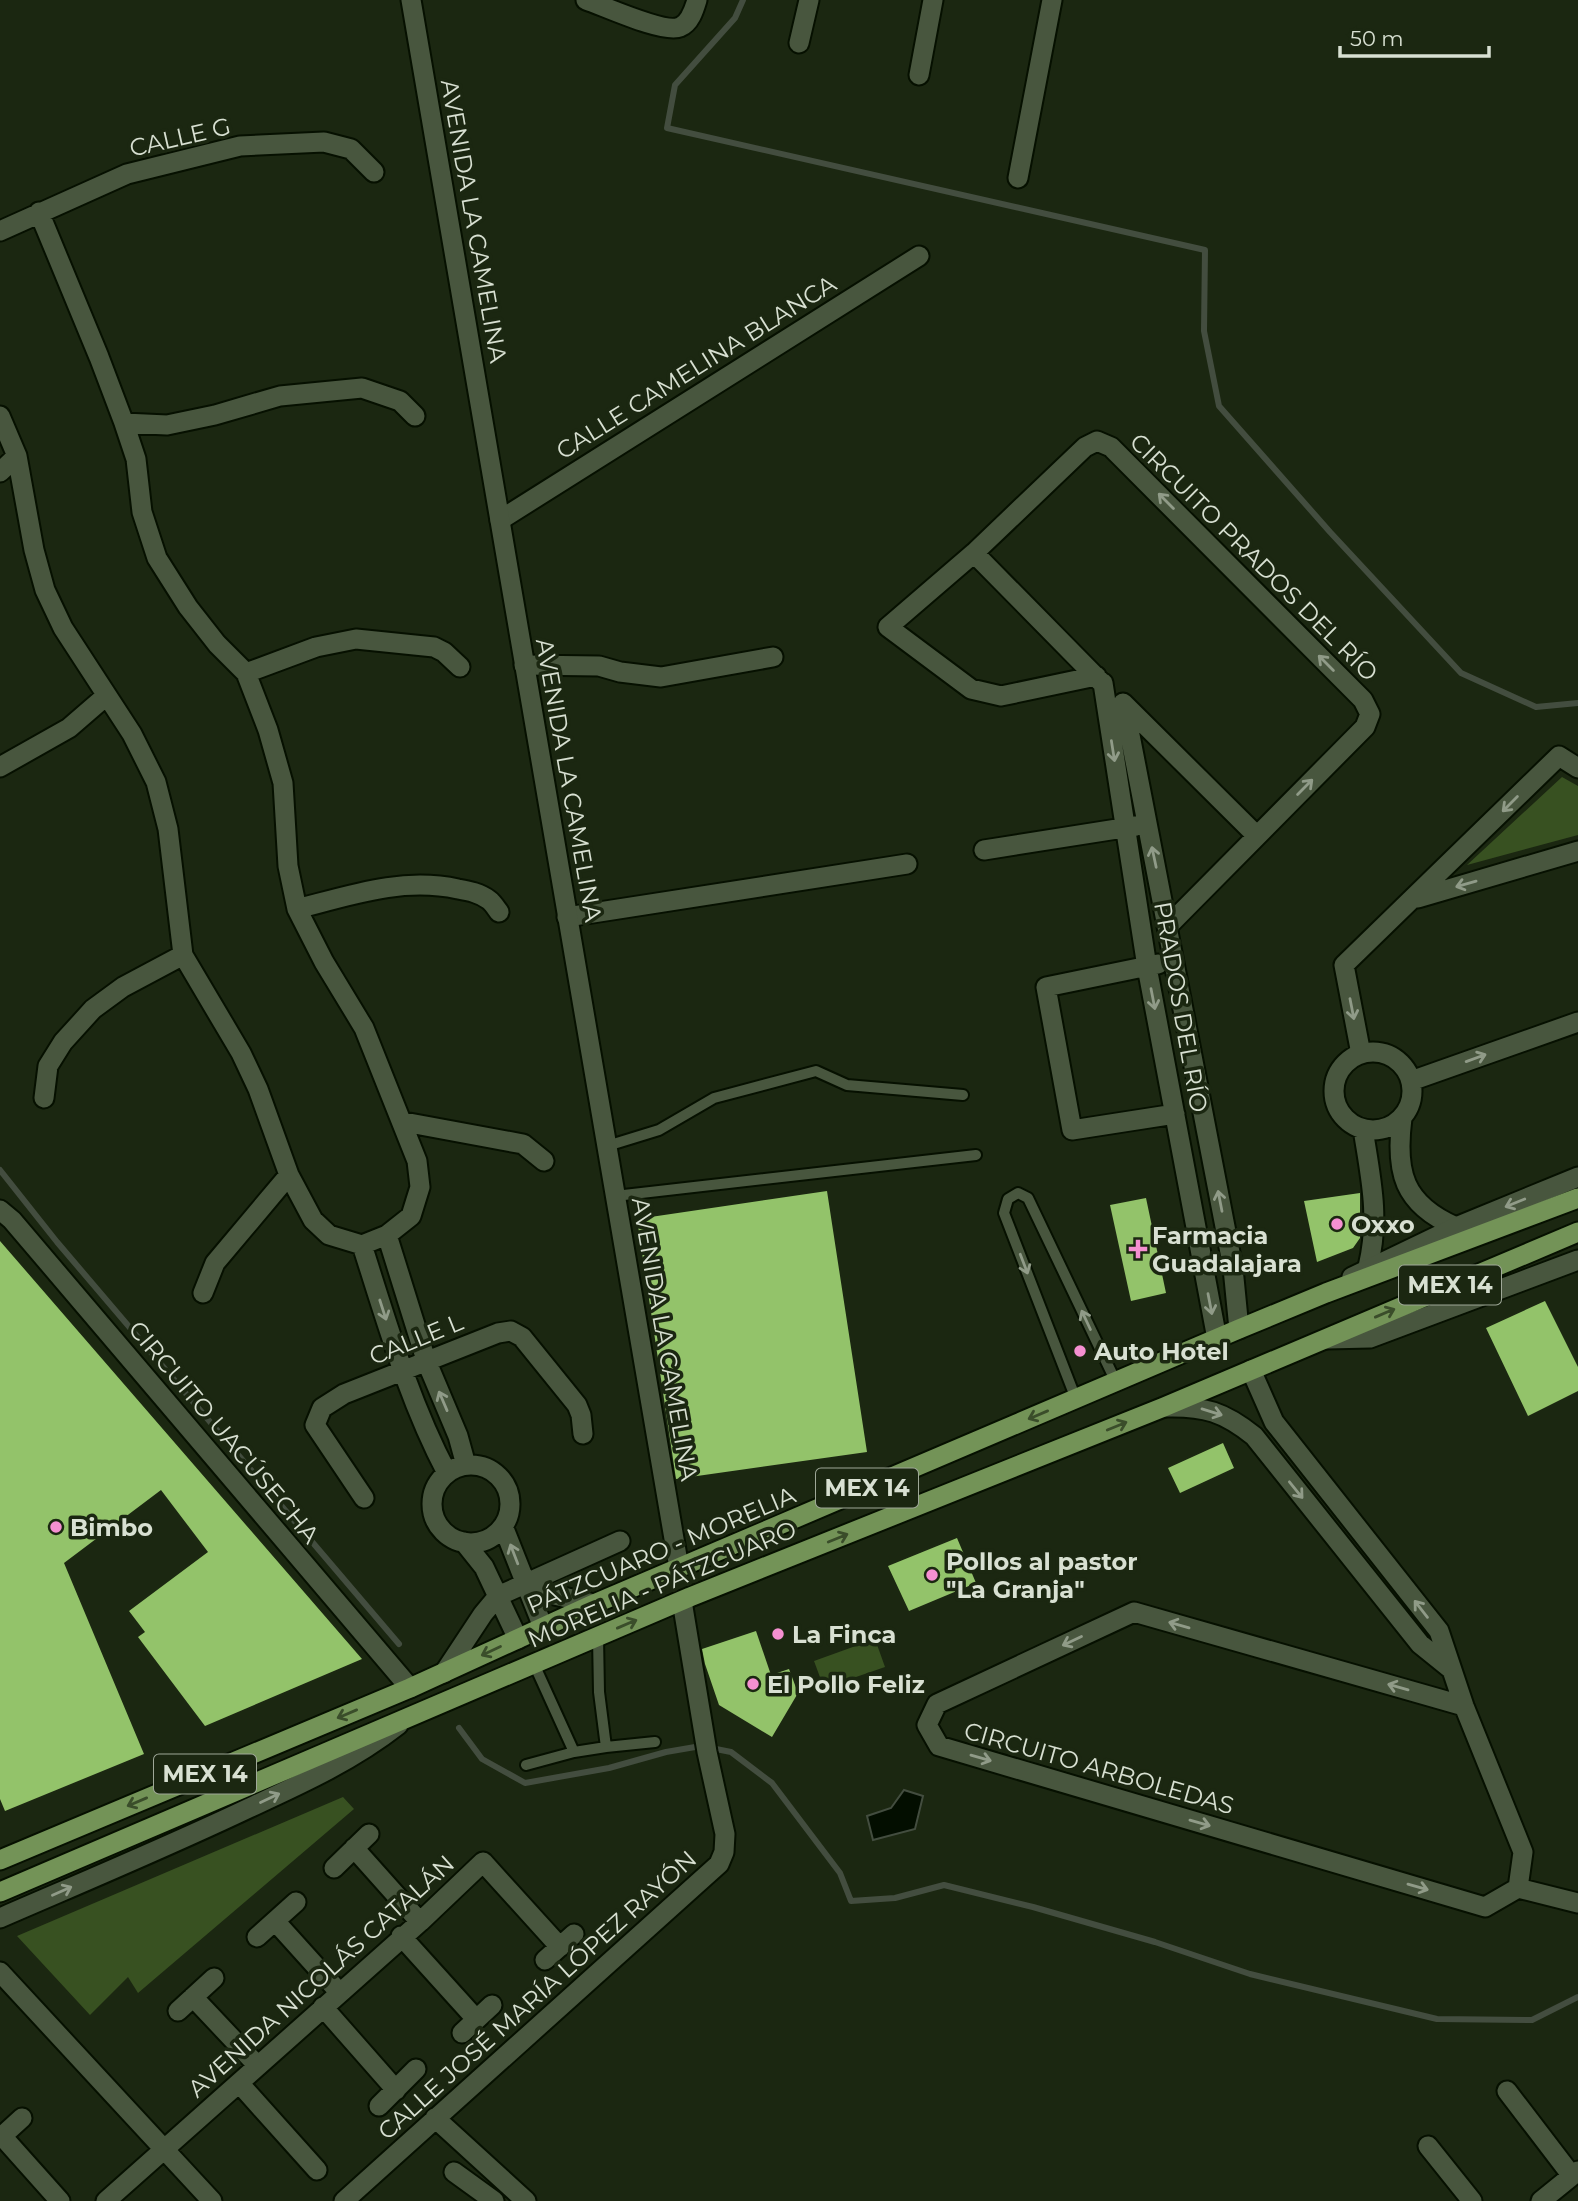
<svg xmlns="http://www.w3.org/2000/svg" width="1578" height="2201" font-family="Montserrat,sans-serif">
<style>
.green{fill:#385121}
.water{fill:#030e00;stroke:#434d3f;stroke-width:2}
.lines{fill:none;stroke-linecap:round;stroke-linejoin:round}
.stream{stroke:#434d3f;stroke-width:6}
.building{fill:#93c36a}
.service-casing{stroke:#061000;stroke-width:14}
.minor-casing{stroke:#061000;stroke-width:23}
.tertiary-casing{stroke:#061000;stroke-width:23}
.primary-casing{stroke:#061000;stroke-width:23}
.service{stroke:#48563e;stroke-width:10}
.minor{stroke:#48563e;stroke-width:19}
.tertiary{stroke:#48563e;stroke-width:19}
.primary{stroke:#739357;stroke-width:19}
.oneway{stroke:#909b88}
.oneway2{stroke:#3a4d2a}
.poi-dot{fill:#f590d1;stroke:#1b2711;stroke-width:2.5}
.labels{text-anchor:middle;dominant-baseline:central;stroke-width:7;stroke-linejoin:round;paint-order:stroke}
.shield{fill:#1b2711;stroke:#9fa898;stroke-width:2}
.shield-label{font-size:23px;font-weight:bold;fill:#d8e0d2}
.street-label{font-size:24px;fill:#d8e0d2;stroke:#1b2711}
.poi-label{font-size:24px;font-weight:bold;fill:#d8e0d2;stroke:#1b2711;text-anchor:start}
</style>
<rect width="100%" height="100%" fill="#1b2711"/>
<!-- green -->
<path class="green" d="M1562,777L1578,786V835L1467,865Z
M875,1639L885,1667L824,1688L814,1661Z
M343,1797L354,1809L138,1993L128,1977L90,2015L17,1936Z"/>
<!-- water -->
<path class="water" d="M904,1790L923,1796L915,1829L873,1840L867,1816L891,1808Z"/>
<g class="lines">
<!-- stream -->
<path class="stream" d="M743,0L735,18L675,85L667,128L1205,250L1204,331L1219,406L1330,532L1461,673L1536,707L1578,703
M0,1170L57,1242L399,1644
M459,1728L482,1759L525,1783L609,1768L666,1752L701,1746L731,1752L772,1783L840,1873L851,1901L895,1898L944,1885L1033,1907L1155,1942L1250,1974L1437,2019L1532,2020L1578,1997"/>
</g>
<!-- building -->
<path class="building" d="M827,1191L867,1452L676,1479L637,1219Z
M1360,1193V1238L1353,1248L1317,1262L1304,1201Z
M1146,1198L1166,1293L1131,1301L1110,1205Z
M0,1241L362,1659L205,1726L138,1637L145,1632L129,1611L208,1552L161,1490L64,1563L144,1754L5,1811L0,1799Z
M1545,1301L1578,1367V1391L1528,1416L1486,1328Z
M1223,1443L1234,1468L1180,1493L1168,1468Z
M957,1538L976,1583L909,1611L888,1566Z
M756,1631L771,1675L789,1669L798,1693L772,1737L719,1705L705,1664L702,1649Z"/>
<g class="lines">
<!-- service casing -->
<g class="service-casing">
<path id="service" d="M607,1146L659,1130L714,1098L816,1071L847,1085L963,1095
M615,1196L976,1155
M1076,1399L1004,1213L1008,1199L1018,1193L1028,1198L1116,1382
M534,1664L574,1752L606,1747L599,1692L598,1637
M606,1747L655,1742
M526,1765L574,1752"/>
</g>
<!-- minor casing -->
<g class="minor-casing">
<path id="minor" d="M586,0C604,6 664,34 680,27C690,23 694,10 697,0
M799,43L809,0
M919,75L933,0
M1018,178L1052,0
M0,231L127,174L240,146L324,142L351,149L374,172
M0,416L17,456L34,550L45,590L63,628L132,734L156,782L168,829L183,955L241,1053L258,1089L289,1175L313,1220L329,1235L362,1245L387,1235L411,1216L420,1187L417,1161L364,1028L324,962L297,909L288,866L283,783L268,730L246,673L217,644L188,607L157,558L142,512L136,459L124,423L99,357L39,212
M124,423L167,425L215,415L280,396L362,388L400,401L415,416
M0,472L17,456
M500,520L919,256
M974,553L1101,682
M524,665L599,666L620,672L661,677L773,657
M246,673L316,647L356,639L434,647L444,652L460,667
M1096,676L1001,696L971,689L888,627L974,553L1085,447L1097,441L1111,447L1363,700L1370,714L1365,727L1168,926
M1103,683L1147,967L1217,1339
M1123,703L1256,835
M1124,704L1233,1268L1239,1329
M0,767L69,728L106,696
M984,850L1136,826
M1418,898L1578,851
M297,909C351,895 402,877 458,889C469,891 480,893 489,900C493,903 496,908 499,912
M567,917L907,864
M1158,964L1046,987L1072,1130L1175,1114
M1334 1091a39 39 0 1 1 78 0a39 39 0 1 1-78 0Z
M1361,1054L1344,965L1559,756L1578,768
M1411,1081L1578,1022
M44,1098L48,1066L63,1042L93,1009L123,987L183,955
M1402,1118C1395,1172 1403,1204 1456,1227
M404,1122L523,1144L544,1161
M1363,1129C1371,1180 1380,1217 1368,1267
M0,1210L12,1220L410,1688
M387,1235L426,1360L458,1436L466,1465
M362,1245C387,1323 409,1401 447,1473
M203,1293L215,1263L289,1175
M1251,1370L1274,1422L1439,1631L1464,1706L1523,1852L1518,1888
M1166,1407C1205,1406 1224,1412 1254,1436L1420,1644L1451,1669
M432 1504a39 39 0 1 1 78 0a39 39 0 1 1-78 0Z
M364,1498L315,1425L322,1408L344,1394L498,1333L511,1331L522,1337L577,1405L581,1415L583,1434
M503,1526L543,1627
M464,1542L484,1567L518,1639
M528,1589L594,1604
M444,1673L483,1614L498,1596L620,1541
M1464,1706L1134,1612L937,1704L927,1725L939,1746L1485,1907L1518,1888
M354,1848L420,1922
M334,1868L369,1834
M1518,1888L1578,1903
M275,1921L339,1992
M401,1936L476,2019
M257,1937L296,1902
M545,1960L574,1934
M0,1972L212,2201
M193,1997L258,2066
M323,2007L396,2090
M178,2011L214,1978
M462,2033L492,2005
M239,2083L317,2170
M1507,2091L1572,2176
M379,2106L416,2069
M435,2118L526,2201
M2,2136L60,2201
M0,2138L22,2118
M1428,2146L1472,2201
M454,2172L494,2201
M106,2201L420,1922L483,1862L560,1947
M344,2201L719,1864L724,1852L725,1834L707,1752L682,1601
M1541,2201L1578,2171"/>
</g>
<!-- tertiary casing -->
<g class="tertiary-casing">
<path id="tertiary" d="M411,0L679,1568
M1352,1277L1456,1227L1578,1177
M1327,1339L1370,1338L1578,1260
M0,1918C83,1882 167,1847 249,1808C301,1784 352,1761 398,1725"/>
</g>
<!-- primary casing -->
<g class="primary-casing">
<path id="primary" d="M0,1860L410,1688L594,1604L1239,1329L1326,1293L1578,1198
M0,1892L690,1597L1164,1407L1578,1232"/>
</g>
<!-- service -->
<use href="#service" class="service"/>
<!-- minor -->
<use href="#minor" class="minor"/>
<!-- tertiary -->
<use href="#tertiary" class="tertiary"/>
<!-- primary -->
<use href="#primary" class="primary"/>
</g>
<!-- one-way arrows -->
<defs><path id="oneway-shaft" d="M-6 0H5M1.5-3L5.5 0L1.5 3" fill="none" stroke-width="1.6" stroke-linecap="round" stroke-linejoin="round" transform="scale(1.75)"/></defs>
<g class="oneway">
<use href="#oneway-shaft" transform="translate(1166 501) rotate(-135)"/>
<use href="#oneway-shaft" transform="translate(1326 663) rotate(-135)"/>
<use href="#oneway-shaft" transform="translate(1113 751) rotate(81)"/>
<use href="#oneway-shaft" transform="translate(1305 787) rotate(-45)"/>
<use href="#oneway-shaft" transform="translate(1510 804) rotate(135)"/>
<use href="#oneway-shaft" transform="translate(1154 857) rotate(-102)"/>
<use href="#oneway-shaft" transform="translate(1466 884) rotate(164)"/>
<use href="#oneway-shaft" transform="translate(1153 999) rotate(79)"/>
<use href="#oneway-shaft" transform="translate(1352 1009) rotate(79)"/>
<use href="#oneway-shaft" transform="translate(1476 1058) rotate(-20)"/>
<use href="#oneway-shaft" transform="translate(1220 1201) rotate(-101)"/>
<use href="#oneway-shaft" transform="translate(1515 1203) rotate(158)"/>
<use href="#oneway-shaft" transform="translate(1024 1264) rotate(69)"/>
<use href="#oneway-shaft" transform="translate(1210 1304) rotate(79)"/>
<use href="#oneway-shaft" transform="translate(383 1310) rotate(72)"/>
<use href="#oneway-shaft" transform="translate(1086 1320) rotate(-115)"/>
<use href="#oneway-shaft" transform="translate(443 1401) rotate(-113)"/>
<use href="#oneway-shaft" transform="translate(1212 1412) rotate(17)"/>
<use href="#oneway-shaft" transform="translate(1296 1490) rotate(51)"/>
<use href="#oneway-shaft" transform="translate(514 1554) rotate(-111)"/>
<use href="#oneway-shaft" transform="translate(1421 1609) rotate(-128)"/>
<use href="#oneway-shaft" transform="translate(1179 1625) rotate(-164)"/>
<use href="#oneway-shaft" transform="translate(1072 1641) rotate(155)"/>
<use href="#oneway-shaft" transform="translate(1398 1687) rotate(-164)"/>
<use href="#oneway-shaft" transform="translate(981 1758) rotate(16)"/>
<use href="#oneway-shaft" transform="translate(270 1798) rotate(-25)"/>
<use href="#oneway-shaft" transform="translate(1200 1823) rotate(16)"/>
<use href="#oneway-shaft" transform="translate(1418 1887) rotate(16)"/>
<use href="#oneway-shaft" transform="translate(62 1891) rotate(-24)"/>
</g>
<g class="oneway2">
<use href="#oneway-shaft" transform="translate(1385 1313) rotate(-23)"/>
<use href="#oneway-shaft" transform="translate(1038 1415) rotate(157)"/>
<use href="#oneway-shaft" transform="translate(1117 1426) rotate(-22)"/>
<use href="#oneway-shaft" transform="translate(838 1538) rotate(-22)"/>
<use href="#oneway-shaft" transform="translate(627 1624) rotate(-23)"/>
<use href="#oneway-shaft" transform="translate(491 1651) rotate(155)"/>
<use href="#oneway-shaft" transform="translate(347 1714) rotate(157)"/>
<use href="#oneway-shaft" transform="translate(137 1802) rotate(157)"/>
</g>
<!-- markers -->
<g class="poi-dot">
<circle cx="1337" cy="1224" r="7"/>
<path d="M1134.5 1238.5h7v7h7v7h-7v7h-7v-7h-7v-7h7z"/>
<circle cx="1080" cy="1351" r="7"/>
<circle cx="56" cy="1527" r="7"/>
<circle cx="932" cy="1575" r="7"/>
<circle cx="778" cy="1634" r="7"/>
<circle cx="753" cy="1684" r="7"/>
</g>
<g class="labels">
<!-- shield labels -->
<g class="shield">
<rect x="1399" y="1265.5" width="102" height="39" rx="5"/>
<rect x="816" y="1468.5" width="102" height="39" rx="5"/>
<rect x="154" y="1754.5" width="102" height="39" rx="5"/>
</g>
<g class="shield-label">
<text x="1450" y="1285">MEX 14</text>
<text x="867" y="1488">MEX 14</text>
<text x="205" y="1774">MEX 14</text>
</g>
<!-- street labels -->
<g class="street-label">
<text transform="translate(180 137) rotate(-13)">CALLE G</text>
<text transform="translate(474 221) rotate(80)">AVENIDA LA CAMELINA</text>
<text transform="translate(696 367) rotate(-32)">CALLE CAMELINA BLANCA</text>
<text transform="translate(1254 557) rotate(45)">CIRCUITO PRADOS DEL RÍO</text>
<text transform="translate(569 780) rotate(80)">AVENIDA LA CAMELINA</text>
<text transform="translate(1181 1007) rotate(80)">PRADOS DEL RÍO</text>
<text transform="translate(416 1339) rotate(-22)">CALLE L</text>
<text transform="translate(665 1339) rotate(80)">AVENIDA LA CAMELINA</text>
<text transform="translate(224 1432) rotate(50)">CIRCUITO UACÚSECHA</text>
<text transform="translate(661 1550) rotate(-23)">PÁTZCUARO - MORELIA</text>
<text transform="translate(662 1584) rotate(-23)">MORELIA - PÁTZCUARO</text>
<text transform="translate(1099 1768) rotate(16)">CIRCUITO ARBOLEDAS</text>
<text transform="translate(321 1976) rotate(-42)">AVENIDA NICOLÁS CATALÁN</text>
<text transform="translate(537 1995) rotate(-42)">CALLE JOSÉ MARÍA LÓPEZ RAYÓN</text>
</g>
<!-- poi labels -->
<g class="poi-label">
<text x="1351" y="1224">Oxxo</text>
<text x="1152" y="1235">Farmacia<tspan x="1152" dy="28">Guadalajara</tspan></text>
<text x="1094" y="1351">Auto Hotel</text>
<text x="70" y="1527">Bimbo</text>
<text x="946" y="1561">Pollos al pastor<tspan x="946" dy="28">"La Granja"</tspan></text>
<text x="792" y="1634">La Finca</text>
<text x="767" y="1684">El Pollo Feliz</text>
</g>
</g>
<!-- scale -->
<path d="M1340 46v10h149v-10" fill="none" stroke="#d8e0d2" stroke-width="3.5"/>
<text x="1350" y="46" font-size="21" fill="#d8e0d2" stroke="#1b2711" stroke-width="5" paint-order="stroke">50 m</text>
</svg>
